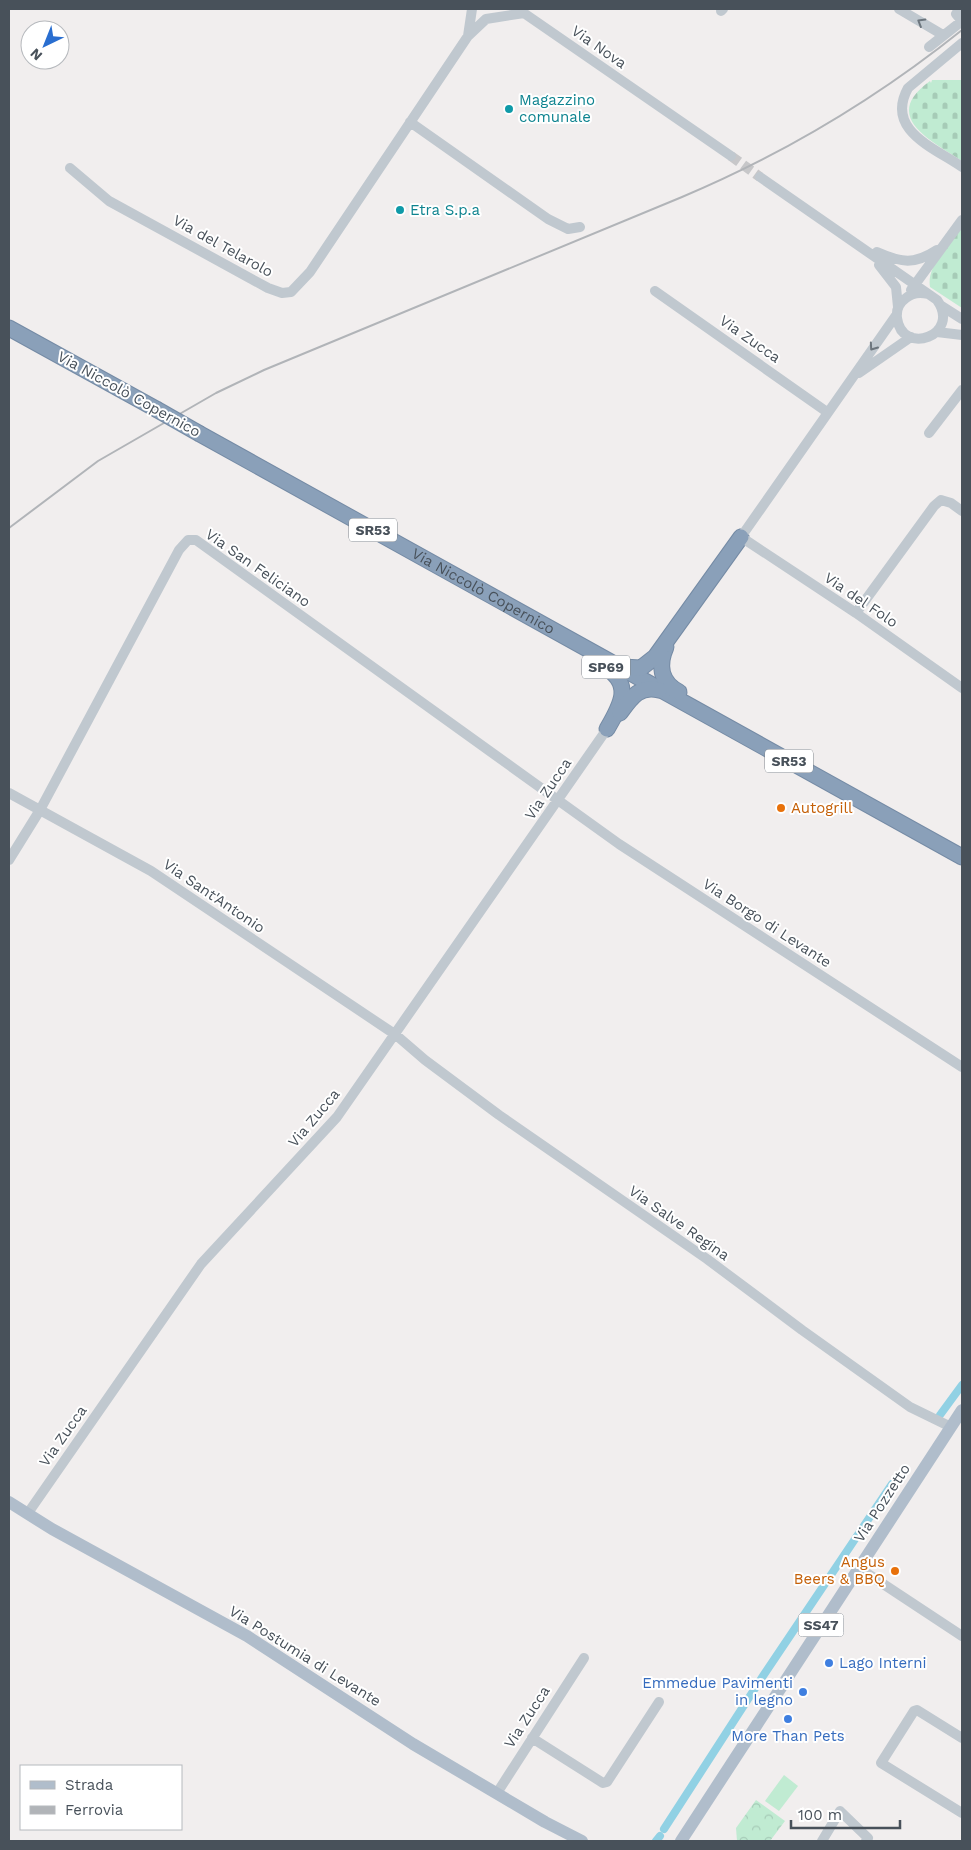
<svg xmlns="http://www.w3.org/2000/svg" width="971" height="1850" font-family="'Work Sans',sans-serif">
<style>
.cemetery{fill:url(#cemetery-stones)}
.park{fill:url(#park-crowns)}
.garden{fill:#c0ebd2}
.lines{fill:none;stroke-linecap:round;stroke-linejoin:round}
.canal{stroke:#91d1e4;stroke-width:8}
.minor-tunnel{stroke:#c7c7c9;stroke-width:10;stroke-dasharray:10 5;stroke-linecap:butt}
.highway-casing{stroke:#758ba5;stroke-width:17}
.minor{stroke:#c0c8cf;stroke-width:10}
.major{stroke:#b0bdcb;stroke-width:12}
.highway{stroke:#8aa0b9;stroke-width:15}
.rail{stroke:#b1b4b8;stroke-width:2}
.highway-bridge-casing{stroke:#758ba5;stroke-width:17;stroke-linecap:butt}
.highway-bridge{stroke:#8aa0b9;stroke-width:15}
.oneway{stroke:#6c757d}
.culture-dot{fill:#0f9aa8;stroke:#fff;stroke-width:2}
.food-dot{fill:#e8710a;stroke:#fff;stroke-width:2}
.shop-dot{fill:#3f7fe0;stroke:#fff;stroke-width:2}
.labels{text-anchor:middle;dominant-baseline:central;stroke-width:4;stroke-linejoin:round;paint-order:stroke}
.shield{fill:#fff;stroke:#7f858c;stroke-width:1}
.shield-label{font-size:14px;font-weight:bold;fill:#48515a}
.street-label{font-size:15px;fill:#48515a;stroke:#fff}
.culture-label{font-size:15px;fill:#0d838f;stroke:#fff;text-anchor:start}
.food-label{font-size:15px;fill:#c56008;stroke:#fff;text-anchor:start}
.shop-label{font-size:15px;fill:#366cbe;stroke:#fff;text-anchor:start}
</style>
<defs>
<pattern id="cemetery-stones" width="16" height="16" patternUnits="userSpaceOnUse" patternTransform="scale(1.25)"><rect width="16" height="16" fill="#c0ebd2"/><path d="M2 7V4a2 2 0 0 1 4 0v3zM10 15v-3a2 2 0 0 1 4 0v3z" fill="#a6cbb7"/></pattern>
<pattern id="park-crowns" width="20" height="18" patternUnits="userSpaceOnUse" patternTransform="scale(1.25)"><rect width="20" height="18" fill="#c0ebd2"/><path d="M2 6a3 3 0 1 1 6 0M12 15a3 3 0 1 1 6 0" fill="none" stroke="#a6cbb7"/></pattern>
</defs>
<rect width="100%" height="100%" fill="#f1eeee"/>
<!-- cemetery -->
<path class="cemetery" d="M932,80H962V161C931,140 880,117 930,81L931,83Z
M962,225V308L930,287C926,266 951,242 962,225Z"/>
<!-- park -->
<path class="park" d="M756,1800L785,1821L770,1841H737L736,1828Z"/>
<!-- garden -->
<path class="garden" d="M784,1775L798,1786L779,1811L765,1801Z"/>
<g class="lines">
<!-- canal -->
<path class="canal" d="M940,1415L962,1385
M664,1829L763,1676L892,1484
M656,1841L660,1836"/>
<!-- minor-tunnel -->
<path class="minor-tunnel" d="M731,156L760,177"/>
<!-- highway casing -->
<g class="highway-casing">
<g id="highway">
<path d="M9,328L156,409"/>
<path id="s1" d="M200,434L962,857"/>
<path d="M666,647C658,665 660,682 679,692"/>
<path d="M603,666C634,683 621,705 607,729"/>
<path d="M622,667L641,668L655,657L741,537"/>
<path d="M620,713C631,698 639,685 659,690"/>
</g>
</g>
<!-- minor -->
<path class="minor" d="M518,9L731,156
M899,9L943,35
M959,9L956,14L962,21
M721,11L723,9
M468,36L472,9
M962,43L908,88C885,130 933,147 962,167
M929,47L962,21
M410,122L548,219L568,229L580,227
M70,168L109,201L268,288L282,293L291,292L310,272L468,36L486,19L524,13
M760,177L937,300C962,335 902,357 897,318C896,310 899,303 906,298C913,292 920,292 928,294
M877,252C902,263 914,265 937,250
M879,265L896,287L898,307
M911,290L962,220
M655,291L827,412
M940,305L962,319
M897,314L741,537L856,613L962,688
M937,332L962,335
M859,373L911,337
M929,433L962,390
M856,613L934,506L941,500L951,503L962,511
M9,793L151,871L396,1035L425,1060L499,1115L707,1259L802,1330L910,1407L951,1427
M9,860L40,810L179,550L188,540H196L619,844L962,1067
M28,1513L201,1264L337,1117L607,729
M859,1568L962,1636
M532,1738L603,1783L607,1782L659,1702
M962,1738L917,1710L914,1711L881,1763L962,1813
M497,1793L584,1658
M822,1841L840,1811L868,1838L866,1841"/>
<!-- major -->
<path class="major" d="M9,1502L52,1529L247,1636L413,1744L545,1822L582,1841
M681,1841L962,1410"/>
<!-- highway -->
<use href="#highway" class="highway"/>
<!-- rail -->
<path class="rail" d="M9,528L98,461L216,393L264,370L682,197C784,154 876,99 962,30"/>
<!-- highway-bridge casing -->
<g class="highway-bridge-casing">
<path id="highway-bridge" d="M156,409L200,434"/>
</g>
<!-- highway-bridge -->
<use href="#highway-bridge" class="highway-bridge"/>
</g>
<!-- one-way arrows -->
<defs><path id="oneway-chevron" d="M-2-3.5L2.5 0L-2 3.5" fill="none" stroke-width="1.6" stroke-linecap="round" stroke-linejoin="round" transform="scale(1.25)"/></defs>
<g class="oneway">
<use href="#oneway-chevron" transform="translate(921 22) rotate(-149)"/>
<use href="#oneway-chevron" transform="translate(873 347) rotate(125)"/>
</g>
<!-- markers -->
<g class="culture-dot">
<circle cx="509" cy="109" r="5"/>
<circle cx="400" cy="210" r="5"/>
</g>
<g class="food-dot">
<circle cx="781" cy="808" r="5"/>
<circle cx="895" cy="1571" r="5"/>
</g>
<g class="shop-dot">
<circle cx="829" cy="1663" r="5"/>
<circle cx="803" cy="1692" r="5"/>
<circle cx="788" cy="1719" r="5"/>
</g>
<g class="labels">
<!-- shield labels -->
<g class="shield">
<rect x="349" y="518.5" width="48" height="23" rx="4"/>
<rect x="582" y="655.5" width="48" height="23" rx="4"/>
<rect x="765" y="749.5" width="48" height="23" rx="4"/>
<rect x="798.5" y="1613.5" width="45" height="23" rx="4"/>
</g>
<g class="shield-label">
<text x="373" y="530">SR53</text>
<text x="606" y="667">SP69</text>
<text x="789" y="761">SR53</text>
<text x="821" y="1625">SS47</text>
</g>
<!-- street labels -->
<g class="street-label">
<text transform="translate(599 47) rotate(35)">Via Nova</text>
<text transform="translate(223 246) rotate(29)">Via del Telarolo</text>
<text transform="translate(750 339) rotate(35)">Via Zucca</text>
<text transform="translate(129 394) rotate(29)">Via Niccolò Copernico</text>
<text transform="translate(258 568) rotate(35)">Via San Feliciano</text>
<text stroke="none"><textPath href="#s1" startOffset="324">Via Niccolò Copernico</textPath></text>
<text transform="translate(861 600) rotate(34)">Via del Folo</text>
<text transform="translate(548 789) rotate(-56)">Via Zucca</text>
<text transform="translate(214 896) rotate(34)">Via Sant'Antonio</text>
<text transform="translate(767 923) rotate(33)">Via Borgo di Levante</text>
<text transform="translate(314 1118) rotate(-50)">Via Zucca</text>
<text transform="translate(679 1223) rotate(35)">Via Salve Regina</text>
<text transform="translate(63 1436) rotate(-55)">Via Zucca</text>
<text transform="translate(882 1503) rotate(-57)">Via Pozzetto</text>
<text transform="translate(305 1656) rotate(32)">Via Postumia di Levante</text>
<text transform="translate(527 1717) rotate(-57)">Via Zucca</text>
</g>
<!-- culture labels -->
<g class="culture-label">
<text x="519" y="100">Magazzino<tspan x="519" dy="17">comunale</tspan></text>
<text x="410" y="210">Etra S.p.a</text>
</g>
<!-- food labels -->
<g class="food-label">
<text x="791" y="808">Autogrill</text>
<text x="885" y="1562" text-anchor="end">Angus<tspan x="885" dy="17">Beers &amp; BBQ</tspan></text>
</g>
<!-- shop labels -->
<g class="shop-label">
<text x="839" y="1663">Lago Interni</text>
<text x="793" y="1683" text-anchor="end">Emmedue Pavimenti<tspan x="793" dy="17">in legno</tspan></text>
<text x="788" y="1736" text-anchor="middle">More Than Pets</text>
</g>
</g>
<!-- border -->
<rect width="971" height="1850" fill="none" stroke="#48515a" stroke-width="20"/>
<!-- legend -->
<rect x="20" y="1765" width="162" height="65" fill="#ffffff" stroke="#b6b9bd"/>
<rect x="30" y="1781" width="25" height="8" fill="#b0bdcb" stroke="#b6b9bd"/>
<text x="65" y="1790" font-size="15" fill="#48515a">Strada</text>
<rect x="30" y="1806" width="25" height="8" fill="#b1b4b8" stroke="#b6b9bd"/>
<text x="65" y="1815" font-size="15" fill="#48515a">Ferrovia</text>
<!-- north arrow -->
<g transform="translate(45 45) rotate(223)"><circle r="24" fill="#ffffff" stroke="#b6b9bd"/>
<path d="M0-4L9 19L0 12L-9 19Z" fill="#296ed0"/>
<text y="-8" font-size="14" font-weight="bold" text-anchor="middle" fill="#48515a">N</text>
</g>
<!-- scale -->
<path d="M791 1820v8h109v-8" fill="none" stroke="#48515a" stroke-width="2.5"/>
<text x="798" y="1820" font-size="15" fill="#48515a" stroke="#ffffff" stroke-width="4" paint-order="stroke">100 m</text>
</svg>
